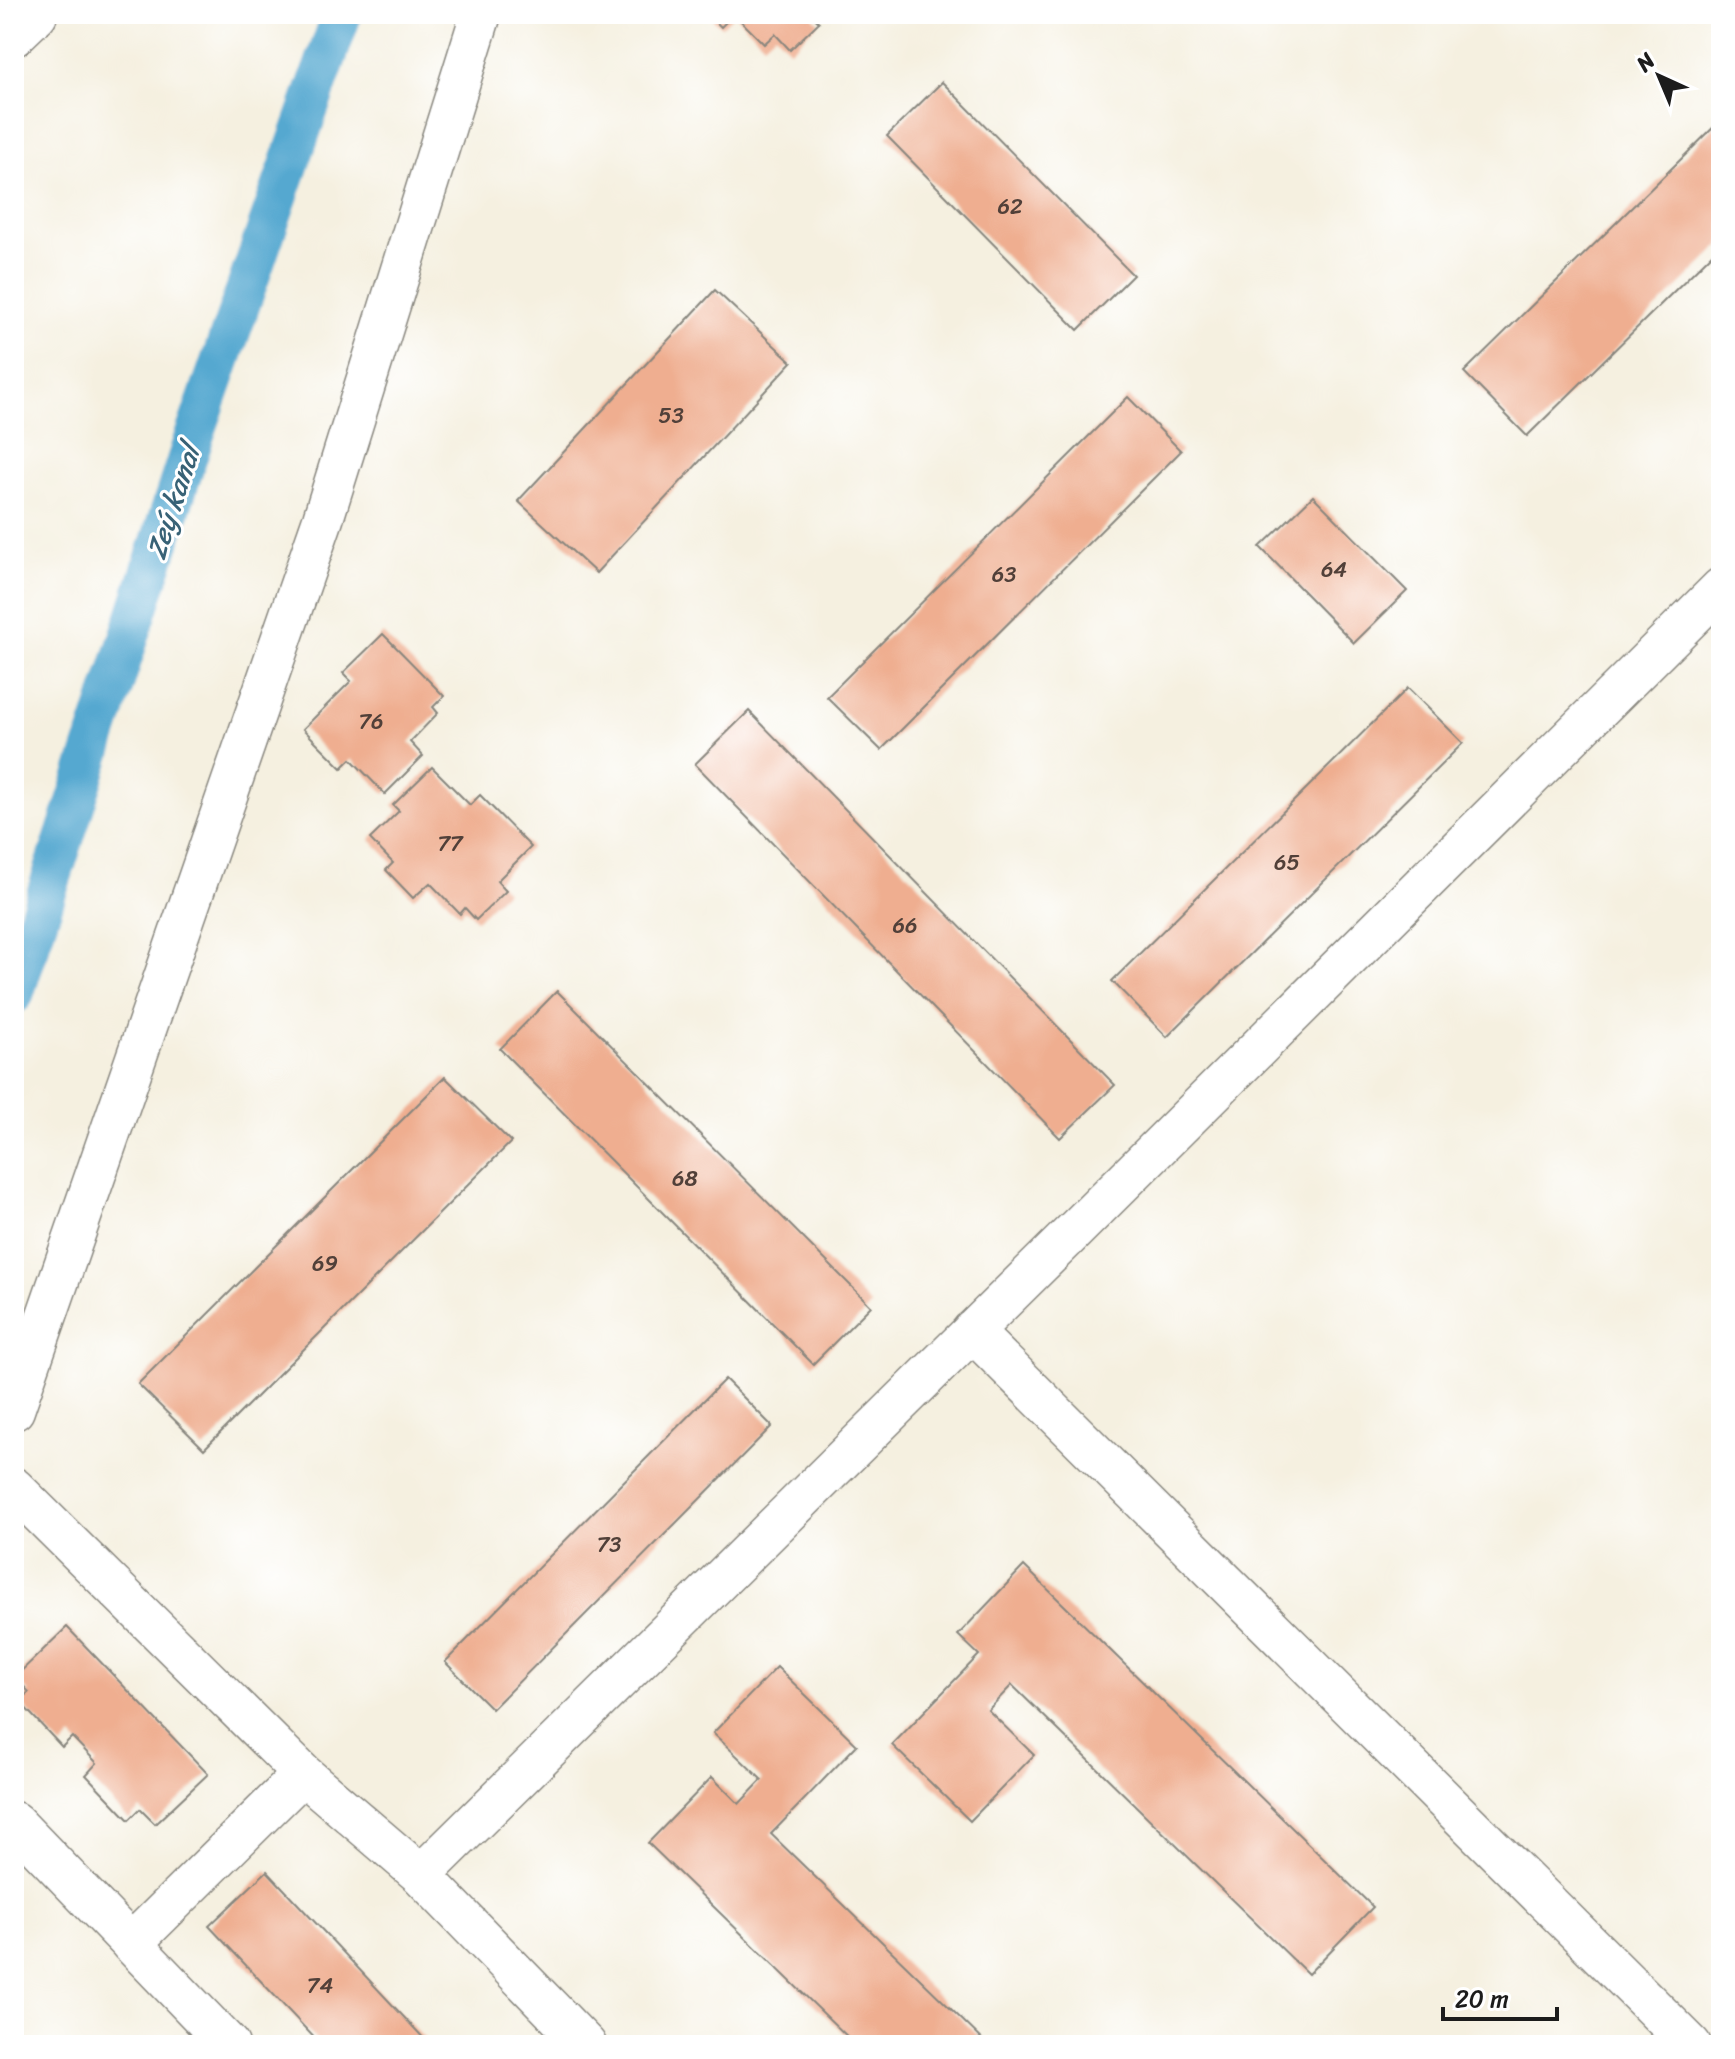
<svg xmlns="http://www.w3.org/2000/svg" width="1735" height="2059" font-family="Sriracha,sans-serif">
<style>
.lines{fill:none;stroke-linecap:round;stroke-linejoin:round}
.canal{stroke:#54a8d0;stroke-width:40}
.building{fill:#efae90}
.minor-casing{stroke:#88867e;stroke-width:43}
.minor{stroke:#fff;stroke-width:40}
.labels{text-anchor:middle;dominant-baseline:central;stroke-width:6;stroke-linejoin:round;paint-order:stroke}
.number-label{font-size:22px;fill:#514039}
.water-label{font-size:28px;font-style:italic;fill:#386276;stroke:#fff}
</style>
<rect width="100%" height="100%" fill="#fff"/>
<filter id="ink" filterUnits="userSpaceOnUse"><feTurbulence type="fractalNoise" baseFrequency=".0125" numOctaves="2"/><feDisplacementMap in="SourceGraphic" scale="16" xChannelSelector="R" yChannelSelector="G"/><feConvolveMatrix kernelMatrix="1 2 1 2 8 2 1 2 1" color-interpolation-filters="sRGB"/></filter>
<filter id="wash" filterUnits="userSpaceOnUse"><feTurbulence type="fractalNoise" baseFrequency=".006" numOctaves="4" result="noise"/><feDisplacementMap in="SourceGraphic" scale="32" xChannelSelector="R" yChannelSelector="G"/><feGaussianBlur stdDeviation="1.8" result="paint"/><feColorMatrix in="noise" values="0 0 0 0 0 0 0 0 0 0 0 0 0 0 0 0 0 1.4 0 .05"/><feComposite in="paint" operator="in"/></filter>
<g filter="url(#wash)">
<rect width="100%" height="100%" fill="#f5f0e0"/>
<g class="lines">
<!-- canal -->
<path class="canal" d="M14,994L194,437L342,14"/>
</g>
<g id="blocks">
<!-- building -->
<path class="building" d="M708,14H734L721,27Z
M734,14H810L819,22L790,50L775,34L764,44Z
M942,82L1133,275L1078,330L887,136Z
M1721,120V245L1527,436L1464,372Z
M715,290L792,362L596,573L518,501Z
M1128,397L1181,451L881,750L827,697Z
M1313,496L1407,591L1354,643L1260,547Z
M383,634L444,696L433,707L438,713L410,742L423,756L385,794L351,759L342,768L303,729L351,681L343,673Z
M1408,688L1463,743L1167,1037L1112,981Z
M749,711L1115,1085L1060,1138L695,764Z
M432,767L470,805L480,795L531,847L497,881L506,891L476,920L465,908L460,914L430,883L413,898L386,870L393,863L370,839L399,811L393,805Z
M557,991L871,1306L813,1364L500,1049Z
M445,1077L511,1142L204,1449L138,1384Z
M725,1379L772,1426L492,1709L445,1662Z
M1024,1566L1373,1907L1308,1974L1012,1685L988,1710L1034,1755L970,1821L892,1745L979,1655L958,1635Z
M67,1627L208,1774L155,1824L140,1809L129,1820L86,1775L97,1763L72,1737L62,1747L19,1701L29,1692L15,1677Z
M777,1667L857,1745L771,1834L988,2045H856L648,1843L712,1777L739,1804L762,1780L713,1733Z
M267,1871L430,2045H321L209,1926Z"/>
</g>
</g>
<g filter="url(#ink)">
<use href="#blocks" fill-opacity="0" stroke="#88867e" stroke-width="2"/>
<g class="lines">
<!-- minor casing -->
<g class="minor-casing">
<path id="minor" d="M14,36L37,14
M972,1331L1691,2045
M14,1410L323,519L481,14
M14,1488L303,1774
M14,1822L229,2045
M421,1875L1069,1236L1721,588
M131,1944L303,1774L421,1875L586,2045"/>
</g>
<!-- minor -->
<use href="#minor" class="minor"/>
</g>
</g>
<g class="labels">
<!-- number labels -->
<g class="number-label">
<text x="1010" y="206">62</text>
<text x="671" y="415">53</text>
<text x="1334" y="569">64</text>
<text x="1004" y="574">63</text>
<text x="371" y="721">76</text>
<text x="450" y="843">77</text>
<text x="1287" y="862">65</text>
<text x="905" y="925">66</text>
<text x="685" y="1178">68</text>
<text x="325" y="1263">69</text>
<text x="609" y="1544">73</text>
<text x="320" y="1985">74</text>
</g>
<!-- water labels -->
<g class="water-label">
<text transform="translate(173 502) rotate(-72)">Zeý kanal</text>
</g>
</g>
<!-- margin -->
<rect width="1735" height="2059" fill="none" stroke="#fff" stroke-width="48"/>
<!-- north arrow -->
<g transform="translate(1659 76) rotate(316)" stroke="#ffffff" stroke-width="6" paint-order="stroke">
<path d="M0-6L14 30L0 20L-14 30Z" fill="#1c1c1c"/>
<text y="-12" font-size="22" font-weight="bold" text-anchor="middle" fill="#1c1c1c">N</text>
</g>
<!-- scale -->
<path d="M1443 2007v12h114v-12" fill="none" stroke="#1c1c1c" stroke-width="4"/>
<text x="1455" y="2007" font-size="24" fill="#1c1c1c" stroke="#ffffff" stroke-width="6" paint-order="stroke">20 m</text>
</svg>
